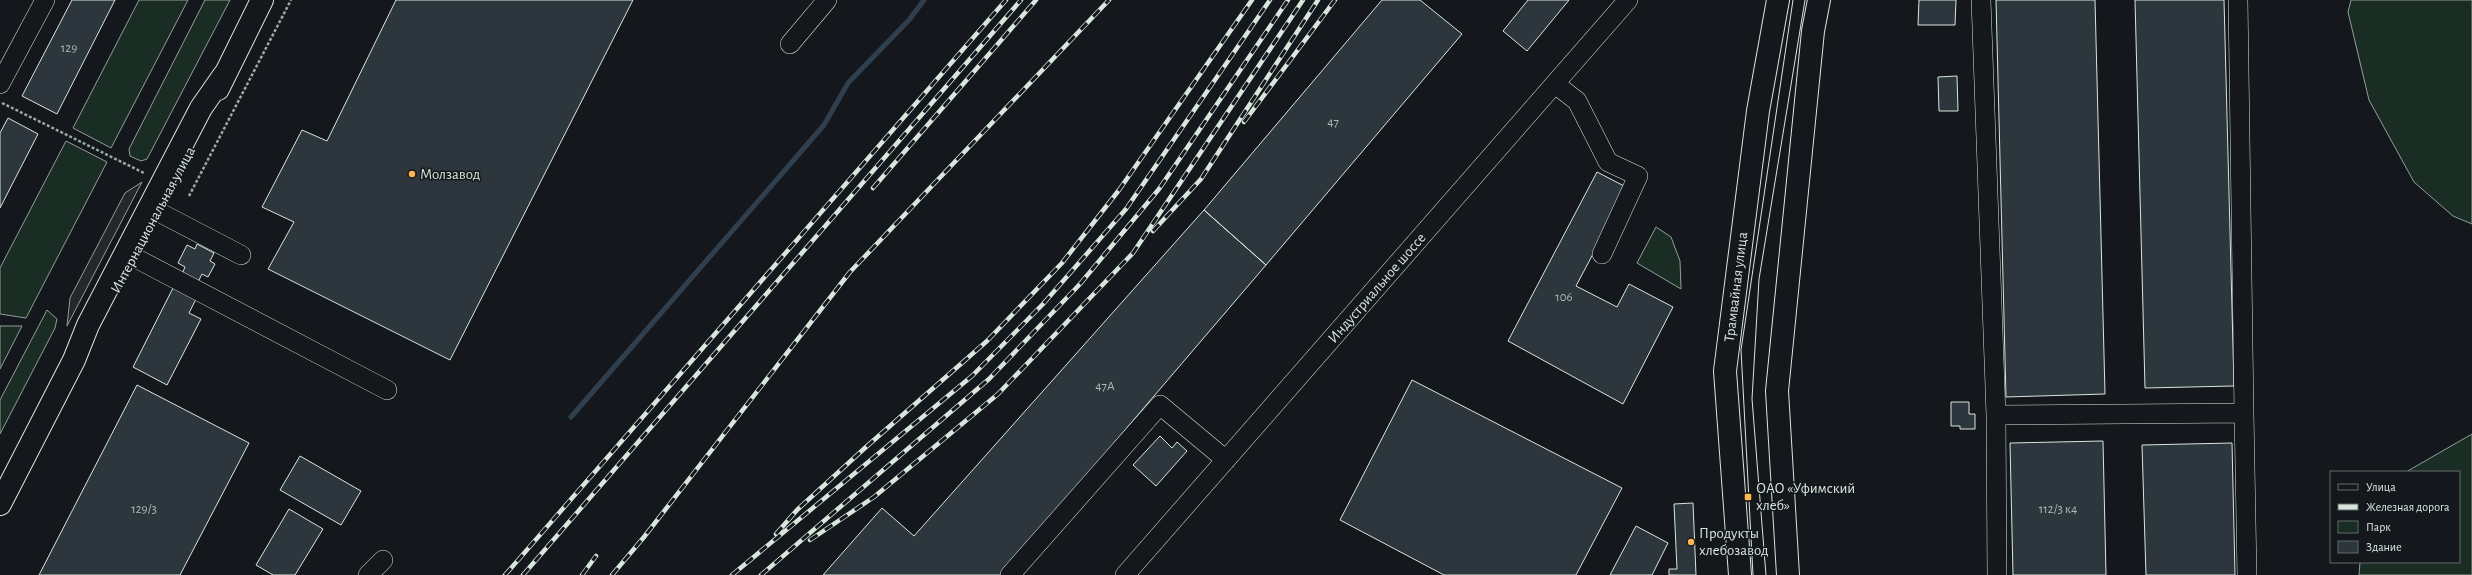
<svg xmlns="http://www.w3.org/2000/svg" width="2472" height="575" font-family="'Alegreya Sans',sans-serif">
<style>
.green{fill:#1a2d24;stroke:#939e99}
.parking{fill:#24282b;stroke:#939e99}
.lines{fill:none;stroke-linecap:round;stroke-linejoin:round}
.stream{stroke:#2f3f4d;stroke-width:5}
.building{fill:#2c363c;stroke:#d8e6dc}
.minor-casing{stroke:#d8e6dc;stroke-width:20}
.major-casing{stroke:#d8e6dc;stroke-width:24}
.path{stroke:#9da8a2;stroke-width:2.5;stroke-dasharray:3 2;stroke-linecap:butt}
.minor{stroke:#14181c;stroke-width:19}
.major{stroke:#14181c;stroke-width:22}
.tram{stroke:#d8e6dc;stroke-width:1}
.rail-casing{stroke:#d8e6dc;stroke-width:4.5}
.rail{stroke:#14181c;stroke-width:3;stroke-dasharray:9;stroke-linecap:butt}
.poi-dot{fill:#ffb74d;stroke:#14181c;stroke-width:1.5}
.labels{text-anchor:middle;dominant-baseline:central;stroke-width:3;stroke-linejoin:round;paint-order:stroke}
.number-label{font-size:13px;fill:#adbab4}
.poi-label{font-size:15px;fill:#d8e6dc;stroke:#14181c;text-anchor:start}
.street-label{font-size:15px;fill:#d8e6dc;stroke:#14181c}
</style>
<rect width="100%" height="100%" fill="#14181c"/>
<!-- green -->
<path class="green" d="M139,0H188L111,148L73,128Z
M205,0H230L147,159L141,161L130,156L129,149Z
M2351,0H2472V224L2453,216L2414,182L2369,100L2348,12Z
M66,141L107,162L26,318L0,314V268Z
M1656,227L1671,237L1680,261L1681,289L1637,263Z
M47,310L57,319L55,328L0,434V400Z
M0,326H22L0,369Z
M2472,434V575H2359L2360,562H2459V472H2406Z"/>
<!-- parking -->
<path class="parking" d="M142,182L67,326L70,298L125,193Z"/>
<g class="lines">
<!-- stream -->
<path class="stream" d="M571,417L824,125L848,83L909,20L924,0"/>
</g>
<!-- building -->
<path class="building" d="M72,0H115L57,114L22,96Z
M396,0H633L450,360L268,269L294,222L262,207L302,130L327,141Z
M1382,0H1420L1462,34L1266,265L1204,210Z
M1528,0H1569L1527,51L1503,31Z
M1919,0H1956L1955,25H1918Z
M1996,0H2095L2105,394L2006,397Z
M2135,0H2224L2234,386L2145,388Z
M1957,76L1958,111H1939L1938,77Z
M8,118L38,134L0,208V133Z
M1597,172L1628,188L1576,286L1617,307L1629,284L1673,307L1623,404L1508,341Z
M1204,210L1266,265L1001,575H823L882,508L914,536Z
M197,244L214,253L210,261L215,264L208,277L202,274L198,282L182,274L185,267L178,263L187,245L195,249Z
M173,288L196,299L189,313L201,319L167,385L133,367Z
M1412,380L1622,488L1576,575H1444L1340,520Z
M137,385L249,443L180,575H39Z
M1951,402H1969V414H1975V429H1960V426H1951Z
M1160,436L1172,448L1177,442L1187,451L1156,486L1133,465Z
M2103,441L2106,575H2013L2010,443Z
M2232,443L2235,575H2146L2142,445Z
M300,456L361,491L341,525L280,490Z
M1693,503L1696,575H1669V569H1677L1674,504Z
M289,509L323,529L295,575H273L256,565Z
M1636,526L1668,543L1652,575H1610Z"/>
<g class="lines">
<!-- minor casing -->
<g class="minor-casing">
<path id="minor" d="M1981,0L1996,415L1997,575
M790,44L827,0
M0,84L45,0
M1555,84L1577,101L1608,162L1638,176L1602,254
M149,207L241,255
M126,253L387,390
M2244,413L2247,575
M1996,415L2244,413L2238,0
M368,575L383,560
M1010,575L1160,405L1226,460
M1125,575L1628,0"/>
</g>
<!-- major casing -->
<g class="major-casing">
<path id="major" d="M218,89L262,0
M0,504L74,360L88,325L201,108L224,75
M1740,575L1725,371L1758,111L1778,0
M1788,575L1777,391L1813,31L1819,0"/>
</g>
<!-- path -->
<path class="path" d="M2,103L144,173
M189,196L291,0"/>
<!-- minor -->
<use href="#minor" class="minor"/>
<!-- major -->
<use href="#major" class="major"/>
<!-- tram -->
<path class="tram" d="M1753,575L1741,350L1793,0
M1766,575L1752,399L1759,279L1805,0"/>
<!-- rail casing -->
<g class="rail-casing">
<path id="rail" d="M1244,122L1335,0
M873,188L1036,0
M1153,231L1201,179L1318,0
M776,534L797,510L866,447L987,341L1062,263L1119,190L1252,0
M810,540L874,497L998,394L1133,253L1303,0
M505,575L1006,0
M523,575L1021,0
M582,575L596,556
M612,575L644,537L850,272L1109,0
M732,575L972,376L1043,304L1126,209L1270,0
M761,575L989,379L1080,284L1159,189L1288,0"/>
</g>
<!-- rail -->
<use href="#rail" class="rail"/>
</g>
<!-- markers -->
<g class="poi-dot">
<circle cx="412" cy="174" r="4"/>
<rect x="1744" y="493" width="8" height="8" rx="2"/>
<circle cx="1691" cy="542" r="4"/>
</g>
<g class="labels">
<!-- number labels -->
<g class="number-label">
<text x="69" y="48">129</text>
<text x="1333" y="122">47</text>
<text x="1564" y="297">106</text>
<text x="1105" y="386">47А</text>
<text x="144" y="509">129/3</text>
<text x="2058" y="509">112/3 к4</text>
</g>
<!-- poi labels -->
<g class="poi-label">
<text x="420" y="174">Молзавод</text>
<text x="1756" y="488">ОАО «Уфимский<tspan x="1756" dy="17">хлеб»</tspan></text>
<text x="1699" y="533">Продукты<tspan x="1699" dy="17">хлебозавод</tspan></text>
</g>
<!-- street labels -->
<g class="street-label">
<text transform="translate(153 220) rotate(-62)">Интернациональная улица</text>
<text transform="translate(1736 287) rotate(-83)">Трамвайная улица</text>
<text transform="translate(1377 288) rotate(-49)">Индустриальное шоссе</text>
</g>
</g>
<!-- legend -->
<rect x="2330" y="471" width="130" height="92" fill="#14181c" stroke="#626a69"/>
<rect x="2338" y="484" width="20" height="6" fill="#14181c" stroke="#626a69"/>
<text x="2366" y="491" font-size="12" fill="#d8e6dc">Улица</text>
<rect x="2338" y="504" width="20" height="6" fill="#d8e6dc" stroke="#626a69"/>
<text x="2366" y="511" font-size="12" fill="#d8e6dc">Железная дорога</text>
<rect x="2338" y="521" width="20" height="12" fill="#1a2d24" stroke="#626a69"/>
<text x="2366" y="531" font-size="12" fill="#d8e6dc">Парк</text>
<rect x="2338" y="541" width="20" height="12" fill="#2c363c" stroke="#626a69"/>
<text x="2366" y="551" font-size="12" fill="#d8e6dc">Здание</text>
</svg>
